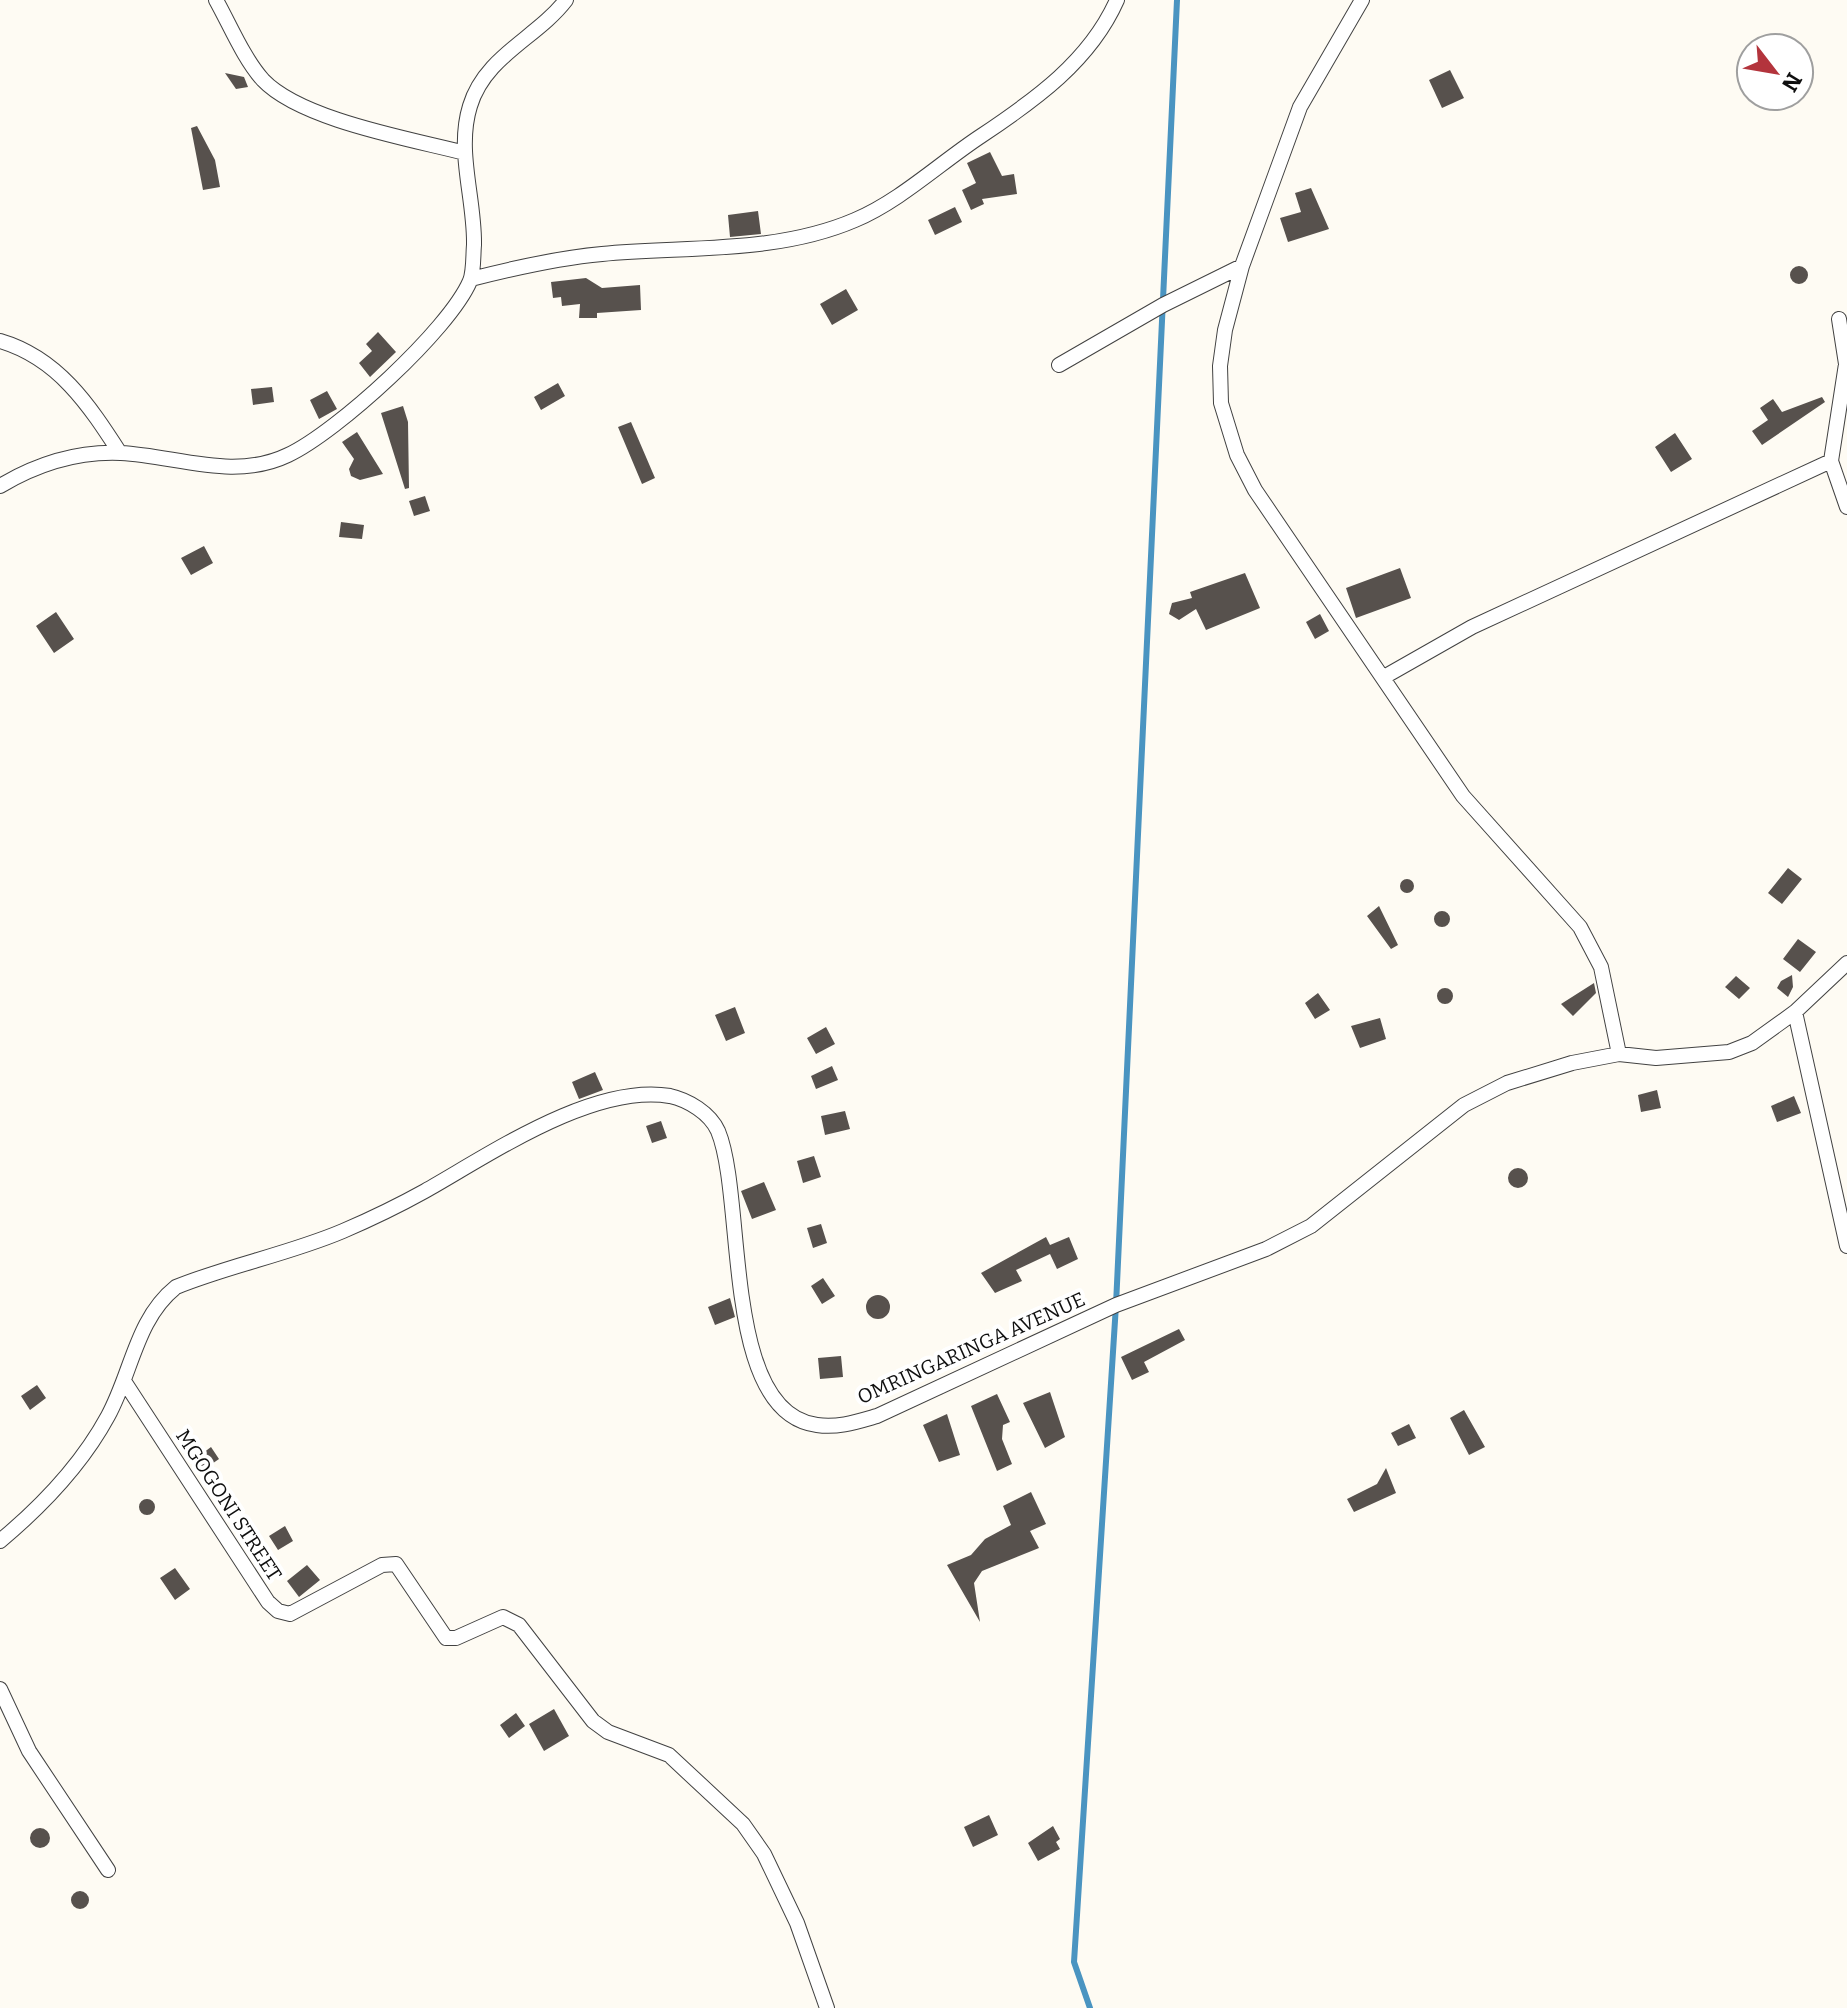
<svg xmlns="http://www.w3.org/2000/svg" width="1847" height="2008" font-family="Bitter,serif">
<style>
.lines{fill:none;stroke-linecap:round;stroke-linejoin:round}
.stream{stroke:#4a94c1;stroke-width:6}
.building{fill:#57514d}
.street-casing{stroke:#424242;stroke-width:16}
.street{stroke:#fff;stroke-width:14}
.labels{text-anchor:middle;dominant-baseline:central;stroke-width:8;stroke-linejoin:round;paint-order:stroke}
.street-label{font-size:20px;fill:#0f0f0f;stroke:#fff}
</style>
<rect width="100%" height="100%" fill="#fefbf3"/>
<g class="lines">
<!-- stream -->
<path class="stream" d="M1090,2008L1074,1962L1116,1305L1177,0"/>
</g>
<!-- building -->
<path class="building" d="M1450,70L1464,98L1442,108L1429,80Z
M225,73L244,77L248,87L236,89Z
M197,126L215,160L220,187L203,190L191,128Z
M990,152L1002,176L1014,174L1017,194L982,199L984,204L971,210L962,190L976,183L967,163Z
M1311,188L1329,229L1288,242L1280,218L1301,212L1295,193Z
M955,207L962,222L935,235L928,220Z
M758,211L761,234L730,237L728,215Z
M1790 275a9 9 0 1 1 18 0a9 9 0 1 1-18 0Z
M586,278L602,288L640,285L641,310L597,313V318H579L580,304L562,306L561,297L553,298L551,282Z
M846,289L858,310L832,325L820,304Z
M378,332L396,352L370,377L359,363L372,351L366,344Z
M558,383L565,396L541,410L534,397Z
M272,387L274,402L253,405L251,389Z
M327,391L337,409L319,419L310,400Z
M1822,397L1825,402L1762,445L1752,431L1768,420L1760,408L1773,399L1782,412Z
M403,406L408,422L409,488L405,489L381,413Z
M631,422L655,478L642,484L618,427Z
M357,432L383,474L360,480L351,476L349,469L354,459L342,442Z
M1675,433L1692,459L1671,472L1655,447Z
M425,496L430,511L414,516L409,501Z
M341,522L364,525L362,539L339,537Z
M204,546L213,563L191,575L181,558Z
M1400,568L1411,598L1356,618L1346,588Z
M1245,573L1260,608L1206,630L1196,609L1179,620L1169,614L1172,603L1192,598L1190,592Z
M56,612L74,639L54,653L36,626Z
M1320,614L1329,631L1315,639L1306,622Z
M1788,868L1802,879L1782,904L1768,893Z
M1400 886a7 7 0 1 1 14 0a7 7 0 1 1-14 0Z
M1379,906L1398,945L1391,949L1367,916Z
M1434 919a8 8 0 1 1 16 0a8 8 0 1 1-16 0Z
M1798,939L1816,952L1800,972L1783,959Z
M1792,975L1793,987L1788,997L1777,988L1781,981Z
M1736,976L1750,988L1739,999L1725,987Z
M1594,983L1596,993L1573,1016L1561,1004Z
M1437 996a8 8 0 1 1 16 0a8 8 0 1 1-16 0Z
M1318,993L1330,1010L1315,1019L1305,1003Z
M735,1007L745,1033L726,1041L715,1015Z
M1380,1018L1386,1039L1360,1048L1351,1026Z
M826,1027L835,1044L816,1054L807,1038Z
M832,1066L838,1080L816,1089L811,1076Z
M595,1072L603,1090L579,1099L572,1082Z
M1657,1090L1661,1108L1641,1112L1638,1095Z
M1794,1096L1801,1113L1777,1122L1771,1106Z
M845,1111L850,1129L825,1135L821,1116Z
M661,1121L667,1138L652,1143L646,1126Z
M814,1156L821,1177L803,1183L797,1161Z
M1508 1178a10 10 0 1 1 20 0a10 10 0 1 1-20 0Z
M764,1182L776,1210L752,1219L741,1191Z
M821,1224L827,1243L813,1248L807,1228Z
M1046,1237L1050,1245L1069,1237L1078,1259L1057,1269L1050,1254L1016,1270L1022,1281L995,1293L981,1273Z
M823,1278L835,1296L822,1304L811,1286Z
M866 1307a12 12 0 1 1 24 0a12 12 0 1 1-24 0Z
M730,1298L735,1317L715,1325L708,1307Z
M1179,1329L1185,1340L1144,1362L1149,1372L1132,1380L1121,1357Z
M841,1356L843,1377L820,1379L818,1358Z
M37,1385L46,1398L30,1410L21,1396Z
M1050,1392L1065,1437L1045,1448L1023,1403Z
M997,1394L1010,1422L1003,1425L1002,1439L1012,1464L997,1471L971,1406Z
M1464,1410L1485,1447L1469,1455L1450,1418Z
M947,1414L960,1455L939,1462L923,1425Z
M1409,1424L1416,1438L1398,1446L1391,1433Z
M211,1447L219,1459L203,1470L195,1459Z
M1386,1468L1396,1493L1354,1512L1347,1499L1377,1484Z
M1031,1492L1046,1524L1030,1531L1039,1548L982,1571L974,1583L980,1622L947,1565L971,1555L985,1539L1011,1525L1003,1506Z
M139 1507a8 8 0 1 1 16 0a8 8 0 1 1-16 0Z
M285,1526L293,1541L278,1550L269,1536Z
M307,1565L320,1580L299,1597L287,1581Z
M175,1568L190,1589L175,1600L160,1578Z
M554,1709L569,1736L544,1751L529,1724Z
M516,1713L525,1726L509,1738L500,1725Z
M989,1815L998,1835L973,1847L964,1827Z
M1053,1826L1060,1839L1056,1842L1060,1849L1038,1861L1028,1843Z
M30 1838a10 10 0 1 1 20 0a10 10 0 1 1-20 0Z
M71 1900a9 9 0 1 1 18 0a9 9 0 1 1-18 0Z"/>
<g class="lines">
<!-- street casing -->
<g class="street-casing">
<path id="street" d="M216,0C230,25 244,59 263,80C301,120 411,139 465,153
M1362,0L1300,107L1242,266L1225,330L1220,366L1221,403L1237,455L1255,490L1463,796L1580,927L1601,967L1619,1054
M471,279C514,268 558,258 602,254C686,246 776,254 855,220C900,201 940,163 981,136C1035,100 1090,61 1117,0
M1839,319L1846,364L1831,461L1847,507
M0,341C58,358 89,405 120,453
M1059,365L1163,305L1242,266
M0,486C37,464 77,451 121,453C177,456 234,481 288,455C337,432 449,330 470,281C474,271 473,255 474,245C475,199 456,151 470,106C485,56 537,38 566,0
M1384,677L1472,627L1831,461
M1795,1012L1847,1246
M124,1381L268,1602L278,1611L290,1614L382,1565L396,1564L446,1638H456L503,1617L519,1625L593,1721L608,1732L669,1755L743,1824L764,1854L797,1923L827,2008
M0,1541C42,1506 82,1464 108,1416C132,1372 136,1319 176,1287C230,1265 289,1254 343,1231C371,1219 398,1206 425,1191C489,1155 593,1083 670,1096C688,1100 710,1113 718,1131C746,1198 721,1413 817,1425C838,1428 856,1422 877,1416L1116,1305L1266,1249L1311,1226L1464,1105L1507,1083L1572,1063L1619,1054L1656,1058L1729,1052L1752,1043L1795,1012L1847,963
M0,1689L29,1751L108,1870"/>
</g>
<!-- street -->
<use href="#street" class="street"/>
</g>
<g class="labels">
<!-- street labels -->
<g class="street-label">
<text transform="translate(971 1348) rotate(-24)">OMRINGARINGA AVENUE</text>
<text transform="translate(229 1505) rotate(57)">MGOGONI STREET</text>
</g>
</g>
<!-- north arrow -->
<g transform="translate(1775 72) rotate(121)"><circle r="38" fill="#ffffff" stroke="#9f9f9f" stroke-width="2"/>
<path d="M0-6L14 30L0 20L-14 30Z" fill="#b3343c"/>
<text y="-12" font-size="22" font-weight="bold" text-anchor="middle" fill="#0f0f0f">N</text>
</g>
</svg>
